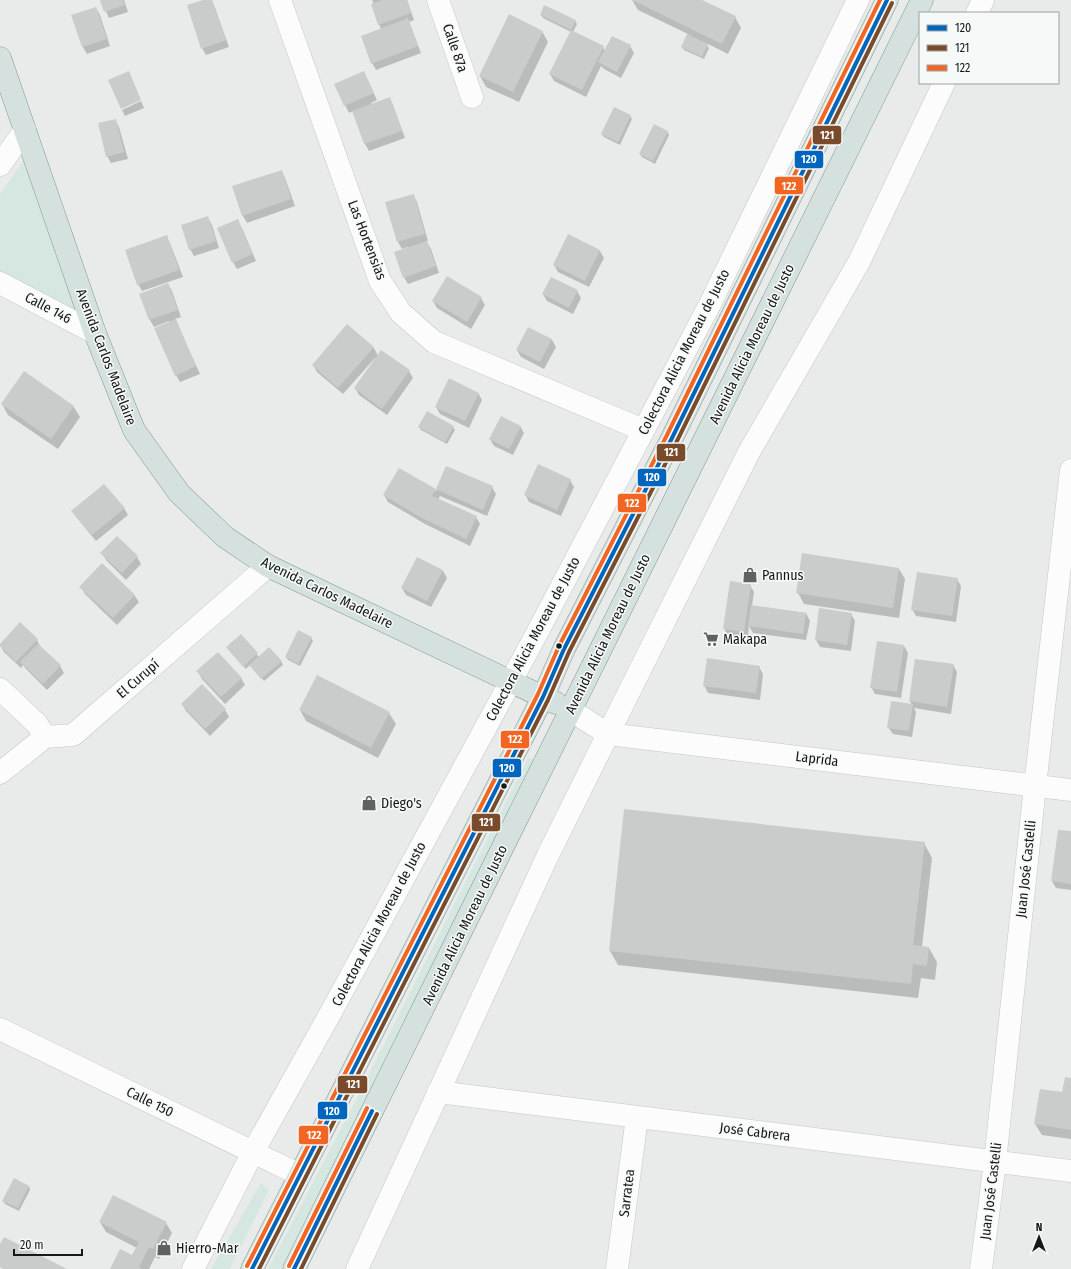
<svg xmlns="http://www.w3.org/2000/svg" width="1071" height="1269" font-family="'Fira Sans Condensed',sans-serif">
<style>
.green{fill:#d5e7e0}
.shadow{fill:#0003}
.building{fill:#cacccb}
.lines{fill:none;stroke-linecap:round;stroke-linejoin:round}
.minor-casing{stroke:#c4c6c5;stroke-width:23}
.major-casing{stroke:#839994;stroke-width:23}
.minor{stroke:#fcfcfc;stroke-width:22}
.major{stroke:#d4e1de;stroke-width:22}
.bus-1-casing{stroke:#f5f9f8;stroke-width:7}
.bus-2-casing{stroke:#f5f9f8;stroke-width:7}
.bus-3-casing{stroke:#f5f9f8;stroke-width:7}
.bus-1{stroke:#0065bd;stroke-width:4}
.bus-2{stroke:#7a4b2a;stroke-width:4}
.bus-3{stroke:#f26522;stroke-width:4}
.bus-dot{fill:#161717;stroke:#f5f9f8;stroke-width:1.5}
.labels{text-anchor:middle;dominant-baseline:central;stroke-width:3;stroke-linejoin:round;paint-order:stroke}
.street-label{font-size:14px;fill:#161717;stroke:#f5f9f8}
.poi-label{font-size:14px;fill:#161717;stroke:#f5f9f8;text-anchor:start}
.line-badge{stroke:#f5f9f8;stroke-width:1.5}
.badge-label{font-size:11px;text-anchor:middle;font-weight:bold;fill:#fff}
</style>
<rect width="100%" height="100%" fill="#e9ebea"/>
<!-- green -->
<path class="green" d="M29,153L85,321L0,282V194Z
M528,758L536,760L282,1269H268L360,1092Z
M261,1183L269,1190L230,1269H211Z"/>
<!-- shadow -->
<path class="shadow" d="M101,0H124L128,12L109,18Z
M206,0H211L214,5L229,47L206,55L202,48Z
M372,0H407L414,20L409,22L421,53L376,70L372,63L381,29L379,24L374,4Z
M632,0H700L735,17L741,28L728,54L706,43L709,48L704,59L684,50L682,47L688,34L638,10Z
M96,8L100,15L110,46L87,54L83,47L72,16Z
M541,15L575,21L577,24L573,32L603,47L605,51L630,46L634,53L621,78L604,69L601,66L586,97L554,81L550,74L571,32L543,18Z
M542,31L548,42L519,102L486,87L480,76Z
M367,79L377,100L371,103L372,105L389,98L393,105L405,138L369,151L365,144L353,111L349,113L335,84Z
M141,101L144,108L125,116L122,110Z
M630,116L632,119L620,145L604,137L602,134Z
M115,120L119,127L128,159L111,163L107,156Z
M667,131L669,135L655,164L642,157L640,154Z
M281,171L285,178L295,206L247,223L243,216Z
M413,195L417,202L428,241H426L431,249L439,273L408,284L404,277L408,248V247L402,249L398,242Z
M208,218L212,225L219,248L194,256L190,249Z
M242,228L256,261L237,269L233,262Z
M569,235L600,251L604,258L589,287L558,272L554,265Z
M166,236L170,243L183,277L142,291L138,284Z
M168,284L172,291L181,317L175,319L200,374L180,382L176,375L169,321L154,327L150,320L141,294Z
M577,291L581,298L573,314L547,301L543,294Z
M481,298L485,305L471,329L437,308L433,301Z
M347,325L374,348L378,356L409,371L413,378L387,415L359,395L355,388L376,359L375,358L343,394L317,372L313,365Z
M528,328L552,340L556,347L544,369L521,357L517,350Z
M478,393L482,400L469,428L440,414L436,407Z
M2,404L73,406L80,417L58,449L8,415Z
M520,426L524,433L513,455L494,446L490,439Z
M419,427H453L455,430L447,444L421,430Z
M447,467L492,487L496,494L487,516L440,496L438,500L476,517L480,524L470,546L425,524L388,502L384,495L400,469L436,491Z
M570,480L574,487L561,516L529,502L525,494Z
M124,508L128,515L96,541L77,518L73,511Z
M117,538L137,557L141,564L126,580L106,560L102,553Z
M803,554L899,569L905,579L899,618L804,604L798,593Z
M418,558L443,571L447,578L431,607L406,595L402,588Z
M957,579L961,586L956,622L916,616L912,609Z
M750,585L754,592L752,606L806,613L810,621L806,640L753,633L749,626L748,638L728,636L724,628Z
M81,587L134,595L139,602L117,625L85,594Z
M851,614L855,621L851,651L820,647L816,640Z
M241,635L259,657L281,661L283,665L264,681L250,665L246,669L227,648Z
M311,638L313,641L300,666L288,660L286,657Z
M37,640L41,648L60,666L64,673L47,690L26,669L23,665L21,668L4,652L0,645Z
M904,646L908,653L901,698L875,694L871,687Z
M915,660L953,665L957,672L951,714L914,708L916,712L912,737L893,734L888,727L912,705L910,701Z
M759,667L763,674L760,700L708,693L704,685Z
M198,672L241,678L245,685L225,704L202,679Z
M202,685L225,710L229,717L210,736L186,711L182,704Z
M300,710L389,713L396,724L378,758L306,721Z
M1071,832V890L1056,888L1052,881Z
M924,843L932,858L922,947L929,948L937,962L935,980L921,978L918,998L618,965L610,951Z
M1071,1079V1139L1042,1135L1035,1124L1040,1090L1063,1093Z
M29,1186L30,1190L19,1211L5,1204L3,1201Z
M100,1222L166,1223L172,1233L159,1259L155,1257L149,1269H111L133,1257L137,1248L106,1232Z"/>
<!-- building -->
<path class="building" d="M100,0H123L125,5L104,12Z
M203,0H212L226,40L201,49L187,5Z
M382,0H407L411,13L378,25L371,4Z
M632,0H702L736,16L722,44Z
M544,5L576,20L571,30L540,15Z
M96,7L107,39L82,47L71,15Z
M509,14L543,31L513,92L479,76Z
M408,18L418,46L371,64L361,36Z
M571,30L604,46L582,90L549,74Z
M687,34L708,44L702,57L681,47Z
M612,36L631,45L617,72L598,62Z
M129,71L141,100L121,109L108,80Z
M364,71L374,93L344,106L334,84Z
M390,97L402,131L364,144L352,111Z
M614,107L631,115L618,142L601,134Z
M116,119L124,152L106,157L98,123Z
M654,124L668,131L653,161L639,154Z
M282,170L291,199L242,216L232,186Z
M414,194L425,234L397,242L385,202Z
M208,216L216,241L189,250L181,225Z
M238,219L253,254L232,263L217,228Z
M568,234L600,250L585,281L553,265Z
M167,235L179,270L137,285L125,250Z
M427,241L436,266L403,278L394,252Z
M447,276L482,297L467,322L432,301Z
M551,277L578,290L569,308L542,294Z
M168,283L178,310L149,320L139,294Z
M176,319L196,366L175,376L154,328Z
M347,324L374,347L338,388L312,365Z
M528,327L552,339L540,362L516,350Z
M381,350L410,370L382,409L354,388Z
M24,371L74,406L51,439L1,404Z
M449,378L479,393L465,421L435,407Z
M427,411L454,426L445,442L418,427Z
M501,416L521,426L509,449L489,439Z
M538,464L571,479L557,510L524,495Z
M446,466L493,486L483,510L436,489Z
M399,468L436,489L432,496L477,516L466,539L420,517L383,495Z
M104,484L125,508L92,535L71,511Z
M117,536L138,556L122,573L100,553Z
M802,553L899,568L893,608L796,593Z
M417,557L443,570L427,601L401,588Z
M102,563L135,595L113,618L79,587Z
M917,572L958,578L952,616L911,610Z
M730,581L751,584L744,632L723,629Z
M751,605L806,613L803,634L748,626Z
M819,608L852,613L847,645L815,640Z
M20,622L38,639L16,662L0,646V644Z
M298,630L312,637L298,664L285,657Z
M241,634L258,653L243,667L226,647Z
M877,641L904,645L897,692L870,688Z
M38,644L61,665L43,684L20,662Z
M269,647L282,661L261,679L249,665Z
M218,652L242,678L221,697L196,671Z
M707,658L760,666L756,693L703,686Z
M915,659L954,664L947,707L909,701Z
M317,675L390,712L371,748L299,710Z
M202,684L226,709L205,729L181,704Z
M891,701L913,704L909,731L887,728Z
M624,809L925,842L913,945L929,947L927,966L913,964L911,984L609,951Z
M1058,830L1071,831V884L1051,881Z
M1065,1077L1071,1078V1130L1034,1124L1040,1089L1062,1092Z
M14,1178L29,1186L18,1208L2,1201Z
M113,1195L167,1222L153,1249L149,1247L139,1267L142,1269H110L120,1249L132,1255L139,1242L99,1222Z
M4,1237L67,1269H3L0,1267V1244Z"/>
<g class="lines">
<!-- minor casing -->
<g class="minor-casing">
<path id="minor" d="M280,0L380,281L401,313L434,342L643,430
M438,0L472,97
M977,13L983,0
M0,165L25,130
M0,283L95,333
M0,689L37,724L45,737
M570,710L608,734L1071,790
M0,773L45,737L73,735L268,566
M0,1029L300,1175
M438,1092L1071,1171
M193,1269L253,1152L330,1014L536,635L710,304L858,0
M357,1269L548,855L608,734L749,452L859,262L944,83
M617,1269L637,1117
M981,1269L995,1162L1035,786L1071,470"/>
</g>
<!-- major casing -->
<g class="major-casing">
<path id="major" d="M0,58L95,333L134,430L179,493L225,537L268,566L556,703
M252,1269L543,697L564,649L672,438L887,0
M294,1269L922,0"/>
</g>
<!-- minor -->
<use href="#minor" class="minor"/>
<!-- major -->
<use href="#major" class="major"/>
<!-- bus-1 casing -->
<g class="bus-1-casing">
<path id="bus-1" d="M252,1269L543,697L564,649L672,438L887,0
M294,1269L372,1111"/>
</g>
<!-- bus-2 casing -->
<g class="bus-2-casing">
<path id="bus-2" d="M259,1269L548,700L569,652L677,441L892,3
M301,1269L377,1114"/>
</g>
<!-- bus-3 casing -->
<g class="bus-3-casing">
<path id="bus-3" d="M247,1266L538,694L559,646L667,435L880,0
M289,1266L367,1108"/>
</g>
<!-- bus-1 -->
<use href="#bus-1" class="bus-1"/>
<!-- bus-2 -->
<use href="#bus-2" class="bus-2"/>
<!-- bus-3 -->
<use href="#bus-3" class="bus-3"/>
</g>
<!-- icons -->
<defs>
<g id="shop-bare" transform="scale(1.2)"><path d="M-5-2.5h2.3a2.7 3.5 0 0 1 5.4 0H5L5.5 6h-11ZM-1.5-2.5h3a1.5 2.3 0 0 0-3 0Z" fill="#606161" stroke="#f5f9f8" stroke-width="2.5" paint-order="stroke"/></g>
<g id="supermarket-bare" transform="scale(1.2)"><path d="M-6-5.5h2.5l.6 2H6L4.5 2H-2.5L-4.4-4H-6ZM-1.5 3.2a1.3 1.3 0 1 0 .1 0ZM3 3.2a1.3 1.3 0 1 0 .1 0Z" fill="#606161" stroke="#f5f9f8" stroke-width="2.5" paint-order="stroke"/></g>
</defs>
<g fill-rule="evenodd">
<use href="#shop-bare" x="750" y="575"/>
<use href="#supermarket-bare" x="711" y="639"/>
<use href="#shop-bare" x="369" y="803"/>
<use href="#shop-bare" x="164" y="1248"/>
</g>
<!-- markers -->
<g class="bus-dot">
<circle cx="559" cy="646" r="3.5"/>
<circle cx="504" cy="786" r="3.5"/>
</g>
<g class="labels">
<!-- street labels -->
<g class="street-label">
<text transform="translate(455 48) rotate(71)">Calle 87a</text>
<text transform="translate(367 240) rotate(69)">Las Hortensias</text>
<text transform="translate(48 308) rotate(28)">Calle 146</text>
<text transform="translate(752 344) rotate(-64)">Avenida Alicia Moreau de Justo</text>
<text transform="translate(684 352) rotate(-63)">Colectora Alicia Moreau de Justo</text>
<text transform="translate(106 357) rotate(69)">Avenida Carlos Madelaire</text>
<text transform="translate(327 593) rotate(26)">Avenida Carlos Madelaire</text>
<text transform="translate(608 634) rotate(-64)">Avenida Alicia Moreau de Justo</text>
<text transform="translate(533 639) rotate(-62)">Colectora Alicia Moreau de Justo</text>
<text transform="translate(138 679) rotate(-41)">El Curupí</text>
<text transform="translate(817 759) rotate(7)">Laprida</text>
<text transform="translate(1026 869) rotate(-84)">Juan José Castelli</text>
<text transform="translate(379 924) rotate(-62)">Colectora Alicia Moreau de Justo</text>
<text transform="translate(465 925) rotate(-64)">Avenida Alicia Moreau de Justo</text>
<text transform="translate(150 1102) rotate(26)">Calle 150</text>
<text transform="translate(755 1132) rotate(7)">José Cabrera</text>
<text transform="translate(991 1191) rotate(-83)">Juan José Castelli</text>
<text transform="translate(627 1193) rotate(-83)">Sarratea</text>
</g>
<!-- poi labels -->
<g class="poi-label">
<text x="762" y="575">Pannus</text>
<text x="723" y="639">Makapa</text>
<text x="381" y="803">Diego's</text>
<text x="176" y="1248">Hierro-Mar</text>
</g>
</g>
<g class="line-badge">
<rect x="812" y="125" width="30" height="20" rx="4" fill="#7a4b2a"/>
<rect x="794" y="150" width="30" height="19" rx="4" fill="#0065bd"/>
<rect x="774" y="176" width="30" height="19" rx="4" fill="#f26522"/>
<rect x="656" y="443" width="30" height="19" rx="4" fill="#7a4b2a"/>
<rect x="637" y="468" width="30" height="19" rx="4" fill="#0065bd"/>
<rect x="617" y="493" width="30" height="20" rx="4" fill="#f26522"/>
<rect x="500" y="730" width="30" height="19" rx="4" fill="#f26522"/>
<rect x="492" y="758" width="30" height="20" rx="4" fill="#0065bd"/>
<rect x="471" y="813" width="30" height="19" rx="4" fill="#7a4b2a"/>
<rect x="337" y="1075" width="31" height="19" rx="4" fill="#7a4b2a"/>
<rect x="317" y="1101" width="31" height="19" rx="4" fill="#0065bd"/>
<rect x="298" y="1125" width="31" height="20" rx="4" fill="#f26522"/>
</g>
<g class="badge-label">
<text x="827" y="139">121</text>
<text x="809" y="163">120</text>
<text x="789" y="190">122</text>
<text x="671" y="456">121</text>
<text x="652" y="481">120</text>
<text x="632" y="507">122</text>
<text x="515" y="743">122</text>
<text x="507" y="772">120</text>
<text x="486" y="826">121</text>
<text x="353" y="1088">121</text>
<text x="332" y="1115">120</text>
<text x="314" y="1139">122</text>
</g>
<!-- legend -->
<rect x="919" y="12" width="140" height="72" fill="#f5f9f8" stroke="#9c9f9e"/>
<rect x="927" y="25" width="20" height="6" fill="#0065bd" stroke="#9c9f9e"/>
<text x="955" y="32" font-size="12" fill="#161717">120</text>
<rect x="927" y="45" width="20" height="6" fill="#7a4b2a" stroke="#9c9f9e"/>
<text x="955" y="52" font-size="12" fill="#161717">121</text>
<rect x="927" y="65" width="20" height="6" fill="#f26522" stroke="#9c9f9e"/>
<text x="955" y="72" font-size="12" fill="#161717">122</text>
<!-- north arrow -->
<g transform="translate(1039 1237)" stroke="#f5f9f8" stroke-width="3" paint-order="stroke">
<path d="M0-3L7 15L0 10L-7 15Z" fill="#161717"/>
<text y="-6" font-size="11" font-weight="bold" text-anchor="middle" fill="#161717">N</text>
</g>
<!-- scale -->
<path d="M14 1249v6h68v-6" fill="none" stroke="#161717" stroke-width="2"/>
<text x="20" y="1249" font-size="12" fill="#161717" stroke="#f5f9f8" stroke-width="3" paint-order="stroke">20 m</text>
</svg>
